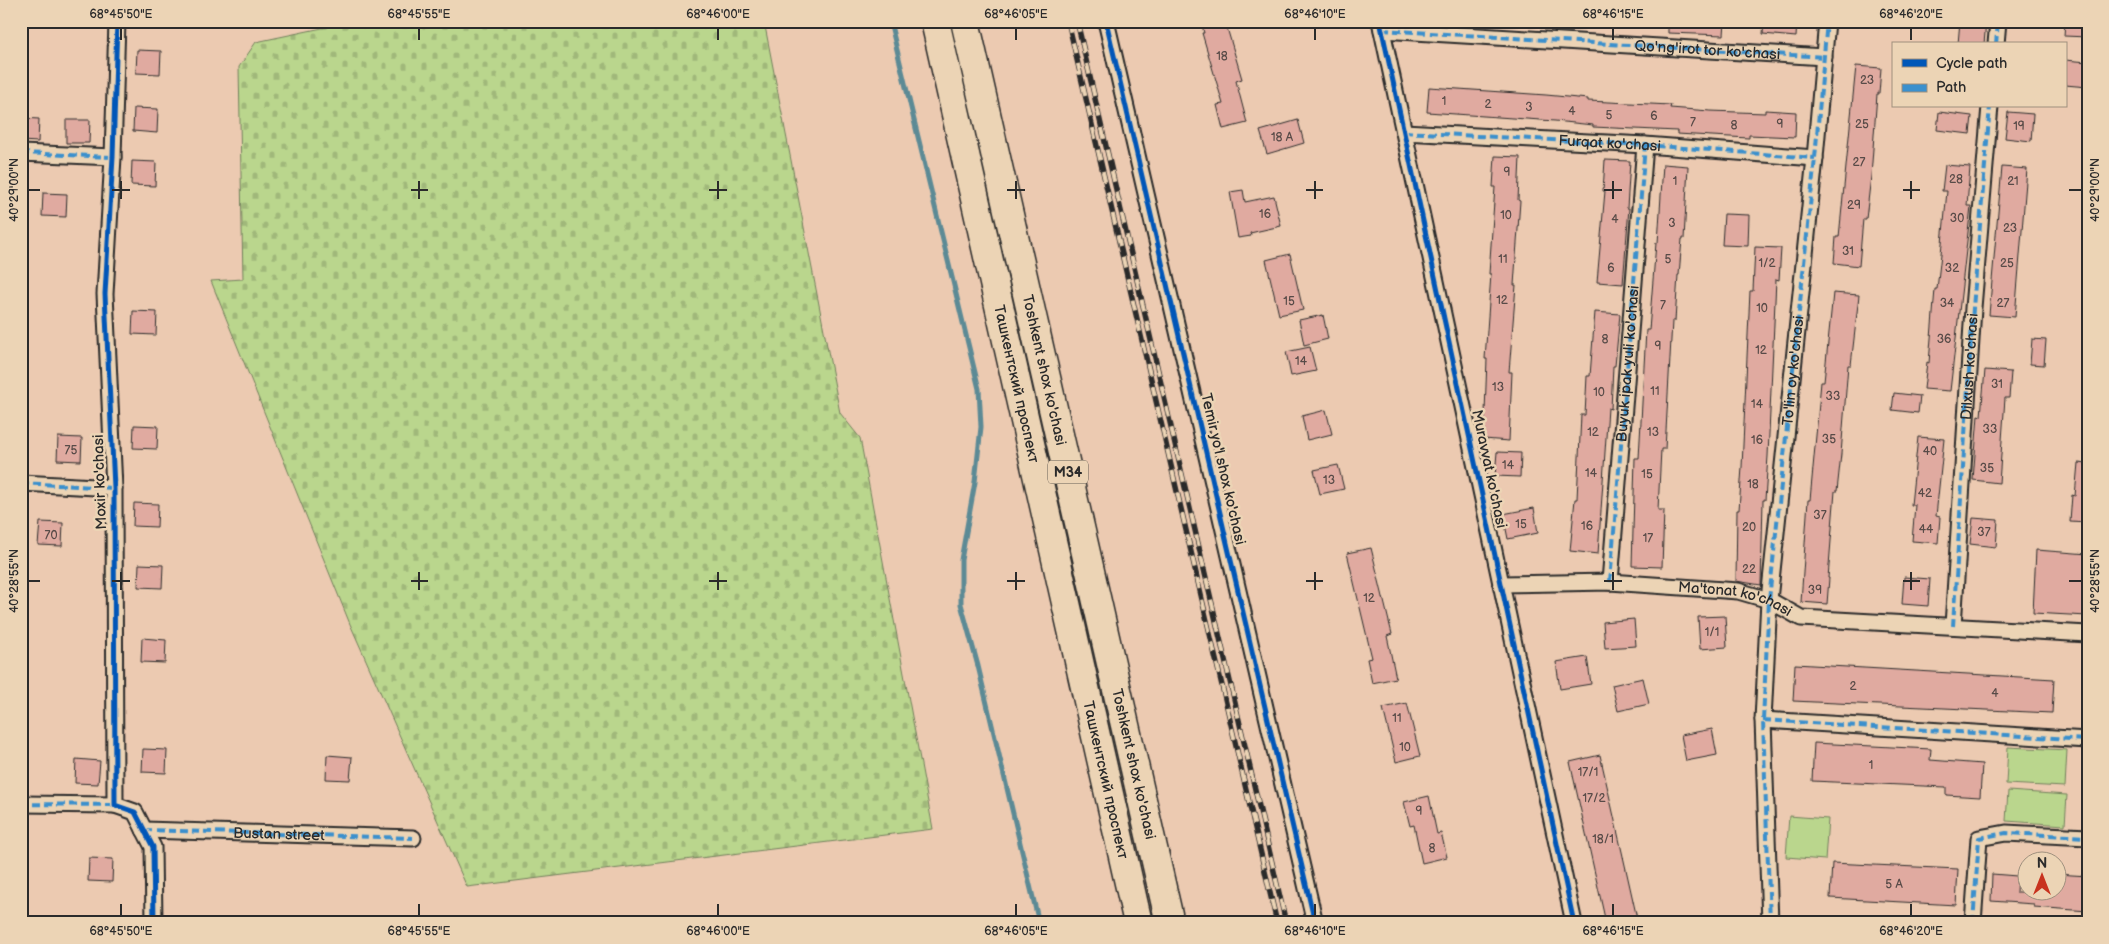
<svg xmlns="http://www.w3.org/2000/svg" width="2109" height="944" font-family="'Balsamiq Sans',sans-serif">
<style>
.cemetery{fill:url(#cemetery-stones);stroke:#72805c}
.pitch{fill:#bad68d;stroke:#72805c}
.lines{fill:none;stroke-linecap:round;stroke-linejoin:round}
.stream{stroke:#5c8a95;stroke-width:5}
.building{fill:#e0aaa0;stroke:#2b2b2b}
.street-casing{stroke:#2b2b2b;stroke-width:19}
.highway-casing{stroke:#2b2b2b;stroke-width:31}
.street{stroke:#ecd4b5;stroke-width:15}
.highway{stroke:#ecd4b5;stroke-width:28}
.rail-casing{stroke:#2b2b2b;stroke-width:5.5}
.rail{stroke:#ecd4b5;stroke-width:4;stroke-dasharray:11;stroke-linecap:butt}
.quiet{stroke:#3b90cd;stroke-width:4;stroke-dasharray:8 4;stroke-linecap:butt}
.cycleway-casing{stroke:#ecd4b5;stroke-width:8}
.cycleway{stroke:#0057b8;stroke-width:5}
.ticks{fill:none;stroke:#2b2b2b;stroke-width:2}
.labels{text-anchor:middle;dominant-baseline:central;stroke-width:5;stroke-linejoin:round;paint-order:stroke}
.number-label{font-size:12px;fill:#584b48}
.shield{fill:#ecd4b5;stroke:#655e54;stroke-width:1}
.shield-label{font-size:14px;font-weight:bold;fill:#2b2b2b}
.street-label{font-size:15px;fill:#2b2b2b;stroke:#ecd4b5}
.neatline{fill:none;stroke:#2b2b2b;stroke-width:2}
.ticks-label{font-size:12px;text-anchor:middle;fill:#2b2b2b}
</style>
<defs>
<pattern id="cemetery-stones" width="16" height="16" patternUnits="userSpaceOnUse" patternTransform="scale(1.25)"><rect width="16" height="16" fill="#bad68d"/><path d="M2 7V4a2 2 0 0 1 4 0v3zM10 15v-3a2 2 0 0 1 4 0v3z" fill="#a0b87a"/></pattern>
</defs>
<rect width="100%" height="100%" fill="#eccab1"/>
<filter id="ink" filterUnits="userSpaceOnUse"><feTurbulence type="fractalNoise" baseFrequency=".02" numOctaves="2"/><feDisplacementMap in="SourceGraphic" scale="10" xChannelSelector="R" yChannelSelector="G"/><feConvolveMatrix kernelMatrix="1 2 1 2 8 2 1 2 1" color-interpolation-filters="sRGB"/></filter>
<g filter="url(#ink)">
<!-- cemetery -->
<path class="cemetery" d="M342,21H764L840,413L860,438L933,829L467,887L350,624L211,281L243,279L239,67L256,42L341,24Z"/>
<!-- pitch -->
<path class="pitch" d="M2008,747L2067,750L2065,787L2006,784Z
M2008,791L2067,795L2065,825L2006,821Z
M1789,816L1828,819L1825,860L1786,857Z"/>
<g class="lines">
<!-- stream -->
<path class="stream" d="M890,21L979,389L981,427L975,482L961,560V604L978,666L1039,923"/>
</g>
<!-- building -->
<path class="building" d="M1201,21H1225L1242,79L1236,81L1247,123L1223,129L1217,105L1223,104L1202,33H1204Z
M1668,21H1725L1724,35L1668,33Z
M1764,21H1797L1796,37L1763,34Z
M1960,21H1986L1984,44H1958Z
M2065,21H2088V37L2064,36Z
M137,50L161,51L160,74L136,73Z
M2065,60L2088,62V87L2065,85Z
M1856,66L1881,68L1879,94H1877L1871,176L1866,219H1863L1859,266L1834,263L1836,237H1839Z
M1429,87L1546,95L1588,99V101L1671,105L1670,108L1710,111L1765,113V110L1796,112L1795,137L1749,135V138L1712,136L1677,134V131L1593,127V125L1555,121L1427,112Z
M134,108L158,109L157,133L133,131Z
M1939,112L1972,116L1970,134L1937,130Z
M2008,112L2033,114L2031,141L2005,138Z
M21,118L39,119L38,142L21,141Z
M66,120H90L89,143H66Z
M1298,120L1304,143L1267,154L1260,131Z
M1495,156L1520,157L1518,200L1520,201L1514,285H1516L1509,372H1512L1509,441L1484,439L1487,359H1485L1491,274H1489L1495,187H1493Z
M1605,160L1630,161L1627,208H1629L1623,284L1597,282L1605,191H1603Z
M132,161L156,162L155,186L131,185Z
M1663,164L1688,166L1684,239H1682L1679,275H1678L1675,321H1672L1665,449H1661L1658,510H1664L1662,567L1632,566L1635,458H1639L1646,330H1649L1656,243H1658Z
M1945,165L1970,167L1967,206H1971L1950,391L1924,389L1927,362L1929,363L1935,289H1937L1941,254L1947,191H1942Z
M2002,167L2027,169L2015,317L1989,315Z
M1243,190L1245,202L1274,196L1281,226L1250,233L1251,236L1238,238L1230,192Z
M43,193L67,194L66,217L42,216Z
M1724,214L1749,215L1748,246L1722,245Z
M1755,247L1781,248L1779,280L1776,279L1768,456L1765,500H1763L1761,585L1736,581L1737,510H1739L1742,467L1750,291H1753Z
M1290,254L1303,310L1279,315L1266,260Z
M1833,293L1859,295L1851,365H1848L1841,454L1837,491H1835L1828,578H1829L1827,604L1801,602L1808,500H1810L1821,382H1824Z
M133,311L157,312L156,335L132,334Z
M1595,312L1620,314L1615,366H1613L1611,409L1608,408L1598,554L1570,551L1575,499H1577L1581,415H1585L1587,376H1590Z
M1323,315L1328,339L1304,345L1299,320Z
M2032,339L2046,340L2044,365L2030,364Z
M1310,347L1316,371L1291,376L1286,352Z
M1985,370L2011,372L2009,398H2005L1999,483L1973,480L1978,415L1981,416Z
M1894,393L1920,396L1918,413L1892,410Z
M1326,410L1332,434L1307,440L1302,416Z
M134,425L158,426L157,449L133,448Z
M58,437L82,438L81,461L57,460Z
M1918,437L1944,439L1936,516L1940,517L1938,543L1912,541L1915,505H1911Z
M1497,452L1521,453L1520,477L1495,476Z
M2078,463L2088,464V523L2070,522L2072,495L2075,496Z
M1338,465L1344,489L1320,494L1314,470Z
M134,503L158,504L157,527L133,526Z
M1534,508L1538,533L1508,539L1503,514Z
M1973,518L1998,520L1996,547L1970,544Z
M40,522L63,523L62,546L38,545Z
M1371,548L1392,634L1387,636L1396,678L1372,683L1367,659L1372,658L1347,553Z
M2036,550L2088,554V616L2033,613Z
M139,564L163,565L162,588L138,587Z
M1904,577L1930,579L1928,606L1902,604Z
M1725,616L1727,647L1700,649L1698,617Z
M1634,619L1636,646L1605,648L1603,622Z
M142,638L166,640L165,663L141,662Z
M1587,657L1591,684L1560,689L1556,662Z
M1795,664L2054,679L2052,713L1793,701Z
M1643,678L1649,704L1618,711L1612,685Z
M1407,703L1420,756L1396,762L1383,708Z
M1712,729L1717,755L1686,761L1681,735Z
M1814,743L1931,749L1930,760L1982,764L1980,797L1946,795V787L1812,781Z
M143,749L167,750L166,773L142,772Z
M327,755L352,757L350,780L326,779Z
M1600,755L1627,874L1638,923H1606L1570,762Z
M76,759L100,761L98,784L75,783Z
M1429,796L1437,834L1441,833L1447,857L1422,863L1414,825L1410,826L1404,802Z
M89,858L113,859L112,882L88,881Z
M1832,863L1958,869L1956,905L1830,898Z
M1992,874L2017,876L2016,892H2056V874L2088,876V911L2034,907V904L1991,901Z"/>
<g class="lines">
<!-- street casing -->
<g class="street-casing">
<g id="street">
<path d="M117,21L113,157L105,294L114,488L115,805L135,812L153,847L154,923"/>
<path d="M1106,21L1315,923"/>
<path d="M1380,21L1574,923"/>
<path id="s1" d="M1382,30L1824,57"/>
<path d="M1996,44L1998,21"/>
<path id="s2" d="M1404,132L1645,145L1815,158"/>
<path d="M21,153L113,157"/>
<path d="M21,483L114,488"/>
<path d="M1610,582L1645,145"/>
<path id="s3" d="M1501,584L1610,582L1738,591L1769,600L1801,618L2088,634"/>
<path id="s4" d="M1953,626L1973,308L1990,106"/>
<path d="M1763,720L2088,740"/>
<path d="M21,804L115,805"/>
<path id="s5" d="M144,830L413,838"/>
<path id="s6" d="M1770,923L1763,720L1769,600L1815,158L1827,21"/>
<path d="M1973,923L1979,838L2006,833L2088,837"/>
</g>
</g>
<!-- highway casing -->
<g class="highway-casing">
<g id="highway">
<path id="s7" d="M935,21L1138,923"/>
<path id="s8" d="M965,21L1170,923"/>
</g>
</g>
<!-- street -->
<use href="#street" class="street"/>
<!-- highway -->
<use href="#highway" class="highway"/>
<!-- rail casing -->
<g class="rail-casing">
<path id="rail" d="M1068,21L1277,923
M1077,21L1286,923"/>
</g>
<!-- rail -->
<use href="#rail" class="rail"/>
<!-- quiet -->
<g class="quiet">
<path d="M1382,30L1824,57"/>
<path d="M1996,44L1998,21"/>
<path d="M1404,132L1645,145L1815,158"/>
<path d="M21,153L113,157"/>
<path d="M21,483L114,488"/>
<path id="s9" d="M1610,582L1645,145"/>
<path d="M1953,626L1973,308L1990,106"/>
<path d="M1763,720L2088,740"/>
<path d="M21,804L115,805"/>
<path d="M144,830L413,838"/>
<path d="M1770,923L1763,720L1769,600L1815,158L1827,21"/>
<path d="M1973,923L1979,838L2006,833L2088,837"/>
</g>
<!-- cycleway casing -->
<g class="cycleway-casing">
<path id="cycleway" d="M117,21L113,157L105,294L114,488L115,805L135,812L153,847L154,923
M1106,21L1315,923
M1380,21L1574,923"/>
</g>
<!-- cycleway -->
<use href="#cycleway" class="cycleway"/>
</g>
</g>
<!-- ticks -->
<path class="ticks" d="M121,28V40M419,28V40M718,28V40M1016,28V40M1315,28V40M1613,28V40M1911,28V40M121,181V199M419,181V199M718,181V199M1016,181V199M1315,181V199M1613,181V199M1911,181V199M28,190H40M112,190H130M411,190H428M709,190H727M1007,190H1025M1306,190H1323M1604,190H1622M1903,190H1920M2069,190H2082M121,572V590M419,572V590M718,572V590M1016,572V590M1315,572V590M1613,572V590M1911,572V590M28,581H40M112,581H130M411,581H428M709,581H727M1007,581H1025M1306,581H1323M1604,581H1622M1903,581H1920M2069,581H2082M121,904V916M419,904V916M718,904V916M1016,904V916M1315,904V916M1613,904V916M1911,904V916"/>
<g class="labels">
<!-- number labels -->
<g class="number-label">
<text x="1222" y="56">18</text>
<text x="1867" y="80">23</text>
<text x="1444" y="101">1</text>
<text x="1488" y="104">2</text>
<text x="1529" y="107">3</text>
<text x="1572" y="111">4</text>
<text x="1609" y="115">5</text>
<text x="1654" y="116">6</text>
<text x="1693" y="122">7</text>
<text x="1780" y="124">9</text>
<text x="1862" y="124">25</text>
<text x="1734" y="125">8</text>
<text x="2019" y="126">19</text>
<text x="1282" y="137">18 А</text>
<text x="1859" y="162">27</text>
<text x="1507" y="172">9</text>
<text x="1956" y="179">28</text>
<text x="1675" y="181">1</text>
<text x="2013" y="181">21</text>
<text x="1854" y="205">29</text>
<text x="1265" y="214">16</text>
<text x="1506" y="215">10</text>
<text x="1957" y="218">30</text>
<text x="1615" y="219">4</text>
<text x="1672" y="223">3</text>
<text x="2010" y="228">23</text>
<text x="1848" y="251">31</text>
<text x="1503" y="259">11</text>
<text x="1668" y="259">5</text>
<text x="1767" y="263">1/2</text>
<text x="2007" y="263">25</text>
<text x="1611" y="268">6</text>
<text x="1952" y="268">32</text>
<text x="1502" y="300">12</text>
<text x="1289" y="301">15</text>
<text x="1947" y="303">34</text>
<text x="2003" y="303">27</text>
<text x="1663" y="305">7</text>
<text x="1762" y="308">10</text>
<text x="1605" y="339">8</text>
<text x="1944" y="339">36</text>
<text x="1658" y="346">9</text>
<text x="1761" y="350">12</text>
<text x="1301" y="361">14</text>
<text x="1997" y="384">31</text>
<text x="1498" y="387">13</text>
<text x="1655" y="391">11</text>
<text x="1599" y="392">10</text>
<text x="1833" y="396">33</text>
<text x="1757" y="404">14</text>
<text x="1990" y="429">33</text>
<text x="1593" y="432">12</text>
<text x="1653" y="432">13</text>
<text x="1829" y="439">35</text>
<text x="1757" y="440">16</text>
<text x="71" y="450">75</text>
<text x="1930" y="451">40</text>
<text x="1508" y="465">14</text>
<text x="1987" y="468">35</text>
<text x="1591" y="473">14</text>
<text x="1647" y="474">15</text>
<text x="1329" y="480">13</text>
<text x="1753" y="484">18</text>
<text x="1925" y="493">42</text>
<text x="1820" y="515">37</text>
<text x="1521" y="524">15</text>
<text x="1587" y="526">16</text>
<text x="1749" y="527">20</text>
<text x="1926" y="529">44</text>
<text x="1984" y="532">37</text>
<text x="51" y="535">70</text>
<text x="1648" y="538">17</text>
<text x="1749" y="569">22</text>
<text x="1815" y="590">39</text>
<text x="1369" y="598">12</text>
<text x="1712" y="632">1/1</text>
<text x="1853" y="686">2</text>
<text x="1995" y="693">4</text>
<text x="1397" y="718">11</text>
<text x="1405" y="747">10</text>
<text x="1871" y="765">1</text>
<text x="1588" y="772">17/1</text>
<text x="1594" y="798">17/2</text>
<text x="1419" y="811">9</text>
<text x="1603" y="839">18/1</text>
<text x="1432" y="848">8</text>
<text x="1894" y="884">5 А</text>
</g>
<!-- shield labels -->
<rect class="shield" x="1048" y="460.5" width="40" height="23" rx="4"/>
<g class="shield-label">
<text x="1068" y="472">M34</text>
</g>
<!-- street labels -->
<g class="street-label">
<text stroke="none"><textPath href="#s1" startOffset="326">Qo'ng'irot tor ko'chasi</textPath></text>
<text stroke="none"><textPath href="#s2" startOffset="206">Furqat ko'chasi</textPath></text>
<text stroke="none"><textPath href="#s9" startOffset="219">Buyuk ipak yuli ko'chasi</textPath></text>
<text stroke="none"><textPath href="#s4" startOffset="260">Dilxush ko'chasi</textPath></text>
<text stroke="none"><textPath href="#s8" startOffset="358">Toshkent shox ko'chasi</textPath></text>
<text stroke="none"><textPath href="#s6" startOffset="554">To'lin oy ko'chasi</textPath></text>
<text stroke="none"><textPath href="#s7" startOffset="372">Ташкентский проспект</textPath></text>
<text transform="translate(1223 469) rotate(77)">Temir yo'l shox ko'chasi</text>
<text transform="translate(1489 469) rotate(78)">Muravvat ko'chasi</text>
<text transform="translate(100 482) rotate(-92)">Moxir ko'chasi</text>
<text stroke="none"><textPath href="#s3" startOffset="236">Ma'tonat ko'chasi</textPath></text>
<text stroke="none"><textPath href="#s8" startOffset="762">Toshkent shox ko'chasi</textPath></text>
<text stroke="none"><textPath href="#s7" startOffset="778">Ташкентский проспект</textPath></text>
<text stroke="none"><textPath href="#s5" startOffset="135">Bustаn street</textPath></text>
</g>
</g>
<!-- margin -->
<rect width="2109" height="944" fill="none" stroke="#ecd4b5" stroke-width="55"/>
<!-- legend -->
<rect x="1892" y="42" width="175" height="65" fill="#ecd4b5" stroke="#9f907e"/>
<rect x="1902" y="59" width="25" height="8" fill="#0057b8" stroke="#9f907e"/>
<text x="1936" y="68" font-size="15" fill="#2b2b2b">Cycle path</text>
<rect x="1902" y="84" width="25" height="8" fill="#3b90cd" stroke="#9f907e"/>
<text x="1936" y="92" font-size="15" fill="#2b2b2b">Path</text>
<!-- north arrow -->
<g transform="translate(2042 876)"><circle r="24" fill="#ecd4b5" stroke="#9f907e"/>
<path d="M0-4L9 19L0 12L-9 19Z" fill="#c8321e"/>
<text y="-8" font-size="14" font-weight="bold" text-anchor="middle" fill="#2b2b2b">N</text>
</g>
<rect x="28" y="28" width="2054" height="888" class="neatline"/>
<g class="ticks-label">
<text x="121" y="18">68°45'50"E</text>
<text x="419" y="18">68°45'55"E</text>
<text x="718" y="18">68°46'00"E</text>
<text x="1016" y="18">68°46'05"E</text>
<text x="1315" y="18">68°46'10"E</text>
<text x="1613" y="18">68°46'15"E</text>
<text x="1911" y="18">68°46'20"E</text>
<text transform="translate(14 190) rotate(-90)" y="4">40°29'00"N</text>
<text transform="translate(2095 190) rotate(-90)" y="4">40°29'00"N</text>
<text transform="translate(14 581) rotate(-90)" y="4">40°28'55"N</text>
<text transform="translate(2095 581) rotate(-90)" y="4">40°28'55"N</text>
<text x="121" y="935">68°45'50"E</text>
<text x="419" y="935">68°45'55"E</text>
<text x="718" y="935">68°46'00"E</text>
<text x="1016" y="935">68°46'05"E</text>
<text x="1315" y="935">68°46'10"E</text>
<text x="1613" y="935">68°46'15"E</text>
<text x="1911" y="935">68°46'20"E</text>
</g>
</svg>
